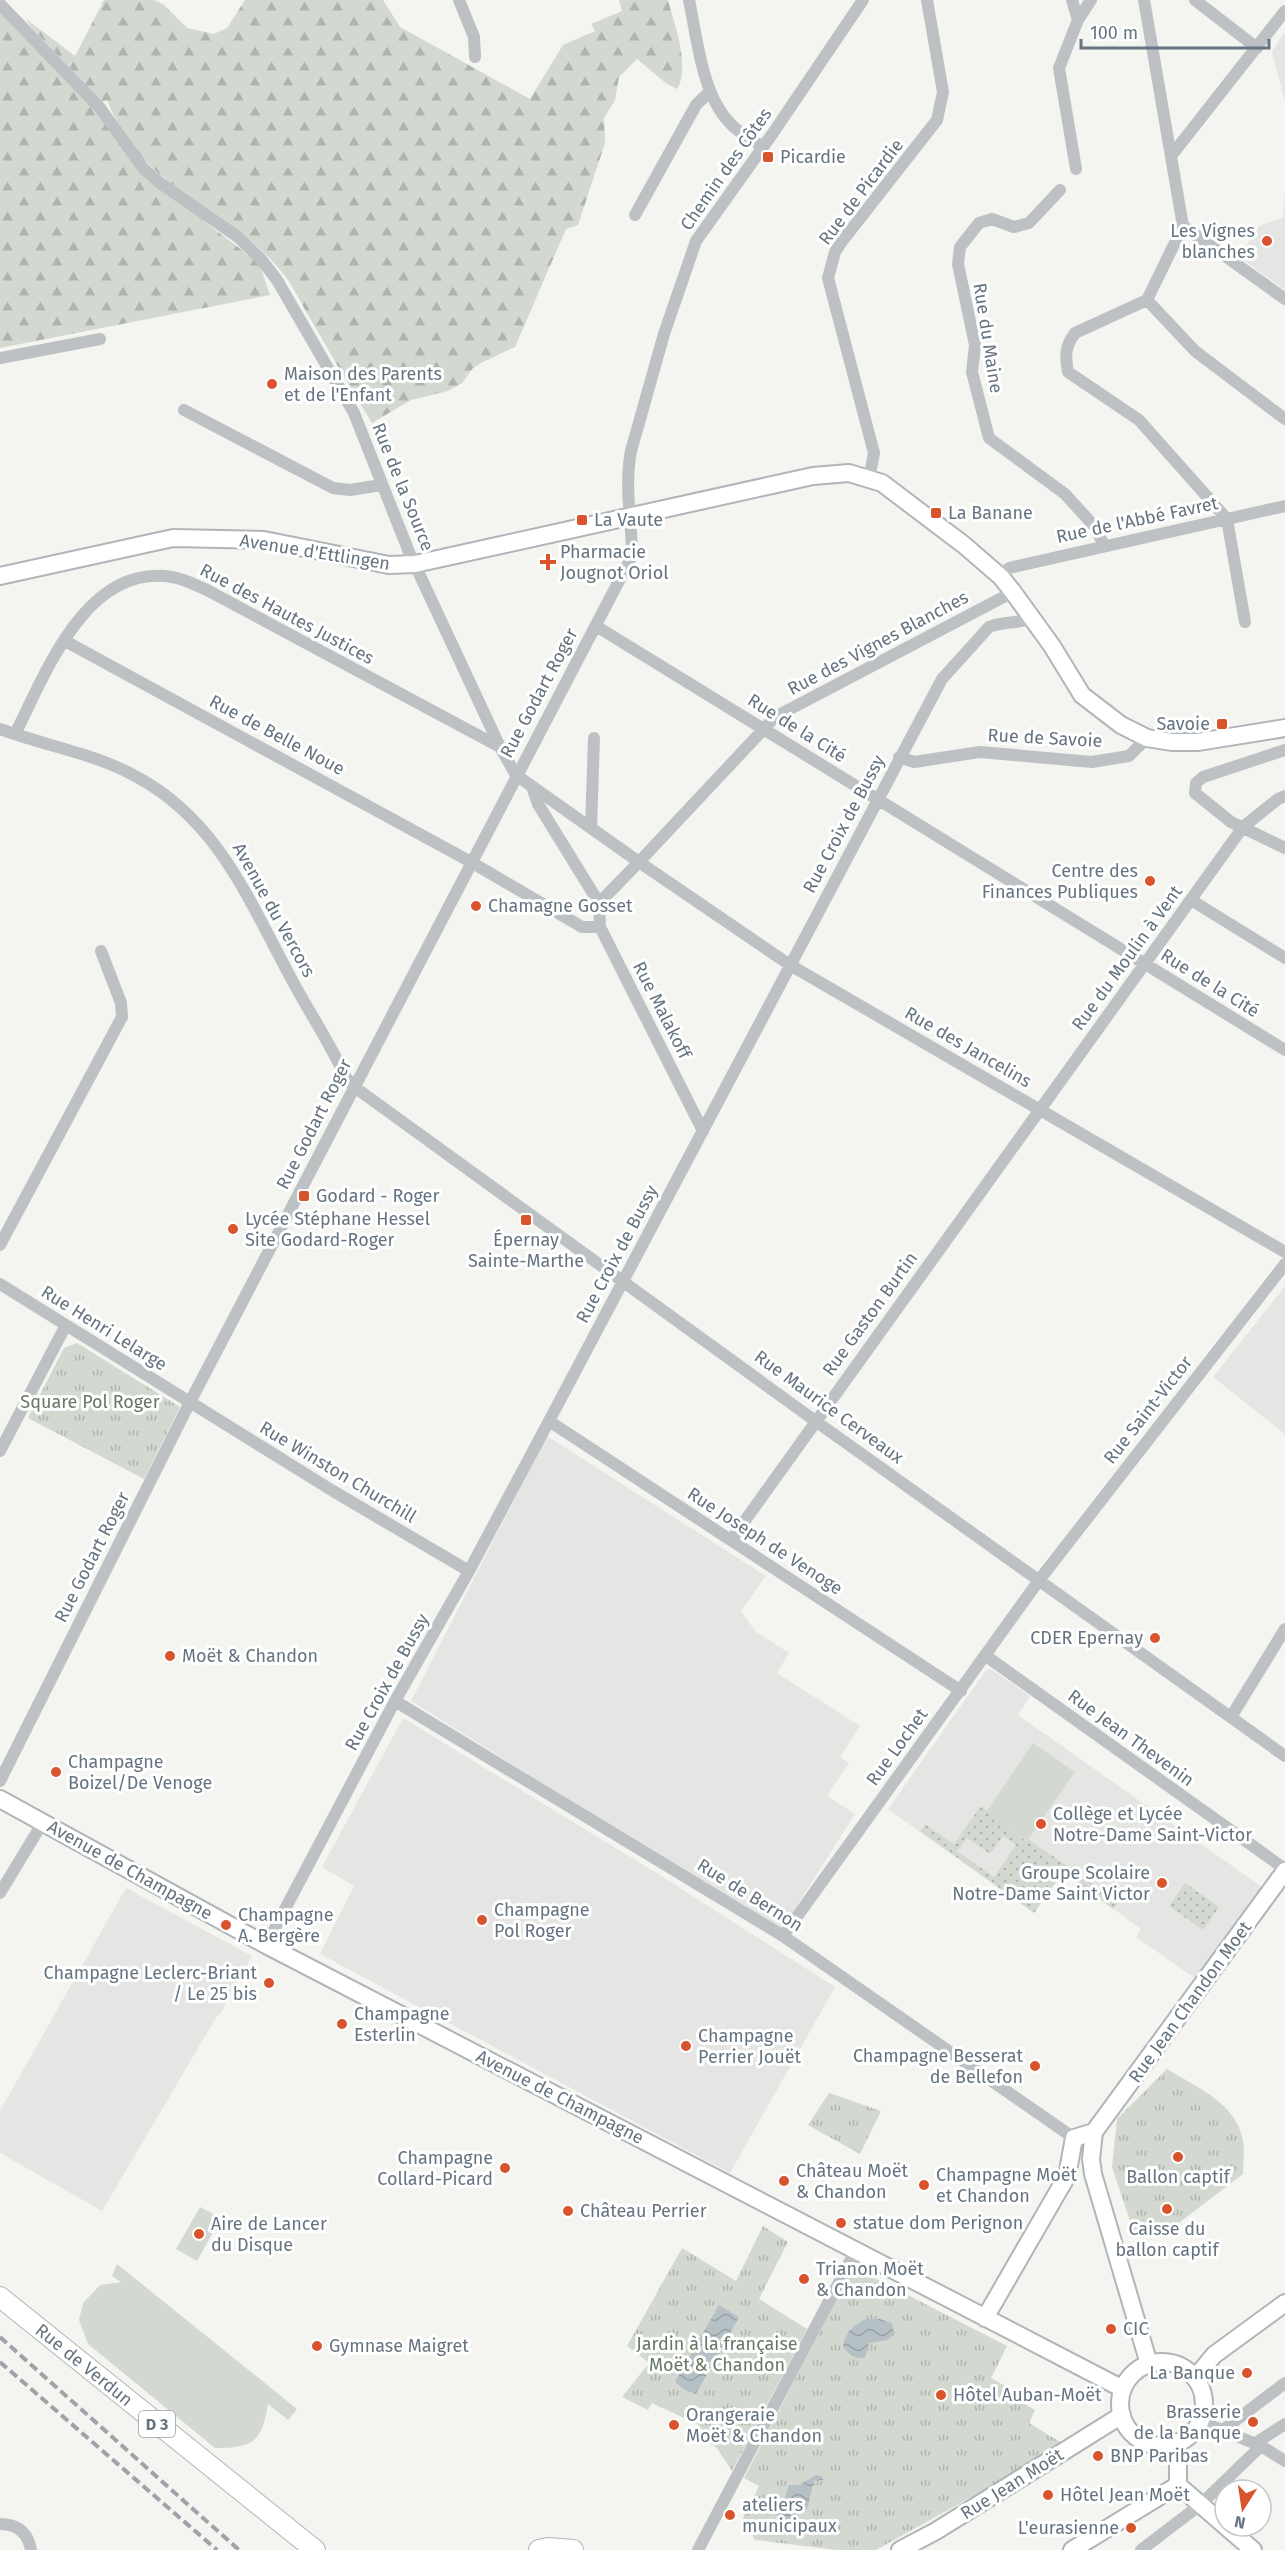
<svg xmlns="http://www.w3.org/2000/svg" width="1285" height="2550" font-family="'Fira Sans',sans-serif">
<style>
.built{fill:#e5e6e4}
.grass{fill:url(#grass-dots);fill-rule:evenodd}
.forest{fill:url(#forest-firs)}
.park{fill:url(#park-tufts)}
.pitch{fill:#d3d9d0}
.water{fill:url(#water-waves)}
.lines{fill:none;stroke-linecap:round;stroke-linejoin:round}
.secondary-casing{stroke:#b0b5b9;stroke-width:20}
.primary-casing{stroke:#b1b5b8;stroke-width:22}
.street{stroke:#bdc1c4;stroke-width:12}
.secondary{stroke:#fff;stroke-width:16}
.primary{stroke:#fff;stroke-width:20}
.rail{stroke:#9da3a8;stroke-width:4;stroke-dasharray:9 4.5;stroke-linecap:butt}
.poi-dot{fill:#d9532c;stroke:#fff;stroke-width:2}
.labels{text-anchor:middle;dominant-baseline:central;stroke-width:6;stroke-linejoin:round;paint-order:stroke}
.shield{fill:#fff;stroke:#939ea6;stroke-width:1.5}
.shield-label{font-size:16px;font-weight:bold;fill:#657480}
.poi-label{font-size:18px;fill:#657480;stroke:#fff;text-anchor:start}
.street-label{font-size:18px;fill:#657480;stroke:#fff}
.park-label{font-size:18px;fill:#677863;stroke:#fff}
</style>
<defs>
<pattern id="grass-dots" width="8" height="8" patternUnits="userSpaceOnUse" patternTransform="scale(1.5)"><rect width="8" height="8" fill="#d3d9d0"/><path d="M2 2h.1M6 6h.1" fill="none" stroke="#afb5ae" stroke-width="1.8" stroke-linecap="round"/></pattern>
<pattern id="forest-firs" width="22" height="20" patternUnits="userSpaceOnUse" patternTransform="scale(1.5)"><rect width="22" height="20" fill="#d3d9d0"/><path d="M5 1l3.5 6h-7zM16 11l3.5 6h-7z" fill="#afb5ae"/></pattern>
<pattern id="park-tufts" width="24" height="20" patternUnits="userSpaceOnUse" patternTransform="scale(1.5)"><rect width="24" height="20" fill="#d3d9d0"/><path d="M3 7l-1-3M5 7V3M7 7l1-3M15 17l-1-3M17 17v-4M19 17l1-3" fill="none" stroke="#afb5ae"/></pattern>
<pattern id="water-waves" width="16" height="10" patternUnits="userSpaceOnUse" patternTransform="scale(1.5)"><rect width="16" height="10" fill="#b6c1c5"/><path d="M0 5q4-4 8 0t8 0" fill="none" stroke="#98a1a5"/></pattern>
</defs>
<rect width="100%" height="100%" fill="#f4f4f0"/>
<!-- built -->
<path class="built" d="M1285,31V101L1272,52Z
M1285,195V290L1239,257L1259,226L1283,217Z
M1285,1286V1434L1213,1377Z
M547,1436L766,1576L741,1611L755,1631L789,1653L777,1673L860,1726L840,1757L849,1763L827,1796L855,1814L780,1932L411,1701Z
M987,1669H991L1030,1696L1018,1715L1262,1887L1196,1979L1136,1937L1141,1929L1063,1872L1034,1913L888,1809Z
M403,1718L655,1872L835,1987L730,2173L320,1954L354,1886L322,1867Z
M126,1888L252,1956L221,2013L217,2016L102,2211L0,2153V2111Z"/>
<!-- grass -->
<path class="grass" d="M981,1806L1026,1841L1028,1839L1119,1902L1113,1909L1063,1872L1034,1913L920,1831L925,1824L954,1844ZM1003,1836L1016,1845L994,1877L957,1851L967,1838L990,1854Z
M1185,1883L1219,1907L1203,1930L1169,1906Z"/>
<!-- forest -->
<path class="forest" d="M104,0H154L163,4L187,28L214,34L227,28L245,0H383L400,27L530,99L563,45L595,31L591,24L622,11L619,0H668C674,23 691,67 677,89L667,84L637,59L619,77L615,100L604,118L605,143L578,225L566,229L515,347L481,363L473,368L462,383L448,391L411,400L372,423C351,389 331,355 311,320C301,304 293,284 280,270C222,200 144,194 107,100L102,102L31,27L26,19L75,56Z
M0,8L88,99L138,171L259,263L270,295L0,348Z"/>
<!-- park -->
<path class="park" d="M77,1343L180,1407L144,1479L28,1418L64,1348Z
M1167,2069C1196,2087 1237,2103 1243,2141C1245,2151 1243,2163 1243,2174L1159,2238L1134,2233L1112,2167L1117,2119Z
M829,2093L881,2111L860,2154L808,2125Z
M763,2226L788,2242L759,2299L807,2329L732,2471L716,2447L693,2434L699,2425L652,2403L648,2410L622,2397L649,2363L627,2346L682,2248L736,2281Z
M853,2267L1007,2346L991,2378L1025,2397L1023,2403L1035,2410L1029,2423L1065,2445L876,2550H837L755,2540L743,2518L759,2486L744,2478Z"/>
<!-- pitch -->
<path class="pitch" d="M1033,1743L1075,1772L1027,1841L986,1812Z
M200,2207L221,2218L197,2261L176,2249Z
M117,2264L297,2409L288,2420L268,2404C262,2442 253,2448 215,2448L88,2344L79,2320L83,2303L100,2285L121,2282L112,2276Z"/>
<!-- water -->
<path class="water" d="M719,2305L739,2317L696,2394L685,2390L675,2382Z
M865,2319H880L892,2323L894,2333L888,2340L869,2343L865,2358C855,2359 849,2355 843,2347C845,2332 852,2327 865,2319Z
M816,2475L822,2476L823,2480L814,2481L807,2509L786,2521L774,2513L777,2501L785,2498L789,2485H799Z"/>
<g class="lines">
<!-- secondary casing -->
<g class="secondary-casing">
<path id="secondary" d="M0,576L173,538L264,540L389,565L415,564L813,476L849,473L882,483L964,545L1001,577L1013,592L1052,646L1082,695L1121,725L1147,738L1172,742H1198L1285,728
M0,1799L266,1945L1123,2389
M1094,2132L1285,1871
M1094,2132L1091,2159L1093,2174L1149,2364
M985,2318L1067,2176L1074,2138L1094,2132
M1120 2404a42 42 0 1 1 84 0a42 42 0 1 1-84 0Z
M1195,2378L1214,2355L1285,2303
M1178,2485L1253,2550
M1178,2485V2442
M900,2550L936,2531L1122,2415
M1072,2550L1178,2485"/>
</g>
<!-- primary casing -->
<g class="primary-casing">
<path id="primary" d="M0,2297L315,2550
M539,2550L548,2548L573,2550"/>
</g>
<!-- street -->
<path class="street" d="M459,0L474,37L475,57
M689,0C697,38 702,94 729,122C738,133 751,139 763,147
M1072,0L1078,20
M1144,0L1183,226
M1195,0L1257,48
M0,4L100,108L143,168L160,183L238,237L260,258L277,280L354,413L409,552L500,747L516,775L639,862L599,903
M1171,156L1285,11
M1076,169L1059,68L1078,20L1091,0
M1060,190L1029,223L1014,227L992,219L979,223L960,247L958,264L975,345L972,372L989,438L1065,494L1095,527L1104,545
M635,215L696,105L710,91
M1183,226L1147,300L1075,333C1065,346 1065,356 1068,372L1139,420L1227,519L1245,622
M1183,226L1285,299
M1147,300L1195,351L1285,419
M0,358L100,339
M184,410L333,488L350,490L381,485
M869,479L874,453L828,278L835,252L843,240L937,120L943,92L927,0
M1001,577L1009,568L1285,506
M1013,592L775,717L639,862L790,965L1285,1252
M596,626L1285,1050
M65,641L471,862L582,927H600
M0,729C46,746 94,753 137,777C219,821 250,903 292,980C309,1012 330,1043 345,1076L353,1086L814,1420L1285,1756
M15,734C46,673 86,563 172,577C185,579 195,585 207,590L500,747
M1285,750L1203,777L1196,783L1195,793L1231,822L1285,848
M899,757L914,762L980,752L1092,762L1129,756L1147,738
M532,787L538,804L599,903L600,927L703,1131
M591,828L594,738
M1191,900L1285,958
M0,1245L122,1017L121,1003L101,951
M0,1284L333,1491L469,1571
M549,1421L961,1691
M0,1451L66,1325
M731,1540L1243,827L1278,799L1285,796
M986,1656L1285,1869
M395,1701L783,1936L1074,2138
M1231,1717L1285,1629
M0,1781L190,1402L632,556C632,521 624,487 631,451L664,334L696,241L773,133L863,0
M0,1893L43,1822
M783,1936L1040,1579L1285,1264
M266,1945L395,1701L469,1571L549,1421L942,679L989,627C1003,621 1018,624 1033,618
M1200,2421L1261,2446L1285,2461
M1223,2430L1285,2383
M1254,2444L1285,2424
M0,2524C18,2524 28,2533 31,2550
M698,2550L856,2250
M1141,2550L1200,2505L1261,2446"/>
<!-- secondary -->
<use href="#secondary" class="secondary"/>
<!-- primary -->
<use href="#primary" class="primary"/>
<!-- rail -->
<path class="rail" d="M0,2337L239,2550
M0,2362L217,2550"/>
</g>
<!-- markers -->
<g class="poi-dot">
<rect x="762" y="151" width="12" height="12" rx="3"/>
<circle cx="1267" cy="241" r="6"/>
<circle cx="272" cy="384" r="6"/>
<rect x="930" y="507" width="12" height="12" rx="3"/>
<rect x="576" y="514" width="12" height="12" rx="3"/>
<path d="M545 553h6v6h6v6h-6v6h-6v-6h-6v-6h6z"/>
<rect x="1216" y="718" width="12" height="12" rx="3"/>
<circle cx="1150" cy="881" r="6"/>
<circle cx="476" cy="906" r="6"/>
<rect x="298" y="1190" width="12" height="12" rx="3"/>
<rect x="520" y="1214" width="12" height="12" rx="3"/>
<circle cx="233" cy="1229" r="6"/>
<circle cx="1155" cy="1638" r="6"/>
<circle cx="170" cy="1656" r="6"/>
<circle cx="56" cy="1772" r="6"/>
<circle cx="1041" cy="1824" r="6"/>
<circle cx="1162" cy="1883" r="6"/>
<circle cx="482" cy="1920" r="6"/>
<circle cx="226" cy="1925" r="6"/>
<circle cx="269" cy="1983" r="6"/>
<circle cx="342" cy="2024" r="6"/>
<circle cx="686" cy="2046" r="6"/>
<circle cx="1035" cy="2066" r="6"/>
<circle cx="1178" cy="2157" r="6"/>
<circle cx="505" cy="2168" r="6"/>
<circle cx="784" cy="2181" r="6"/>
<circle cx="924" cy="2185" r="6"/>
<circle cx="1167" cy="2209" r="6"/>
<circle cx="568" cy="2211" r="6"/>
<circle cx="841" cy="2223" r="6"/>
<circle cx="199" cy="2234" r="6"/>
<circle cx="804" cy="2279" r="6"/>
<circle cx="1111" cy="2329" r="6"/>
<circle cx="317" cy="2346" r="6"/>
<circle cx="1247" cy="2373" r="6"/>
<circle cx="941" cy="2395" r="6"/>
<circle cx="1253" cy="2422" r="6"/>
<circle cx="674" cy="2425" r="6"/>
<circle cx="1098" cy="2456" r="6"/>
<circle cx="1048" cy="2495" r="6"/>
<circle cx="730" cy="2515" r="6"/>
<circle cx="1131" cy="2528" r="6"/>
</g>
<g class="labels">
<!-- shield labels -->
<rect class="shield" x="139" y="2411" width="36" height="26" rx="4.5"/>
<g class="shield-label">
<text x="157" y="2424">D 3</text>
</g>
<!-- poi labels -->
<g class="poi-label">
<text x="780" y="157">Picardie</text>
<text x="1255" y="231" text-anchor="end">Les Vignes<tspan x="1255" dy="21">blanches</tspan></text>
<text x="284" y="374">Maison des Parents<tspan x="284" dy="21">et de l'Enfant</tspan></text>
<text x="948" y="513">La Banane</text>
<text x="594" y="520">La Vaute</text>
<text x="560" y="552">Pharmacie<tspan x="560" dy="21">Jougnot Oriol</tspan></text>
<text x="1210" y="724" text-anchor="end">Savoie</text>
<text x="1138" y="871" text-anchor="end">Centre des<tspan x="1138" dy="21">Finances Publiques</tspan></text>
<text x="488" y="906">Chamagne Gosset</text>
<text x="316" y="1196">Godard - Roger</text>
<text x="245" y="1219">Lycée Stéphane Hessel<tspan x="245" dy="21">Site Godard-Roger</tspan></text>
<text x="526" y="1240" text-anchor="middle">Épernay<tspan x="526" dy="21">Sainte-Marthe</tspan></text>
<text x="1143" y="1638" text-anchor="end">CDER Epernay</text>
<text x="182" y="1656">Moёt &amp; Chandon</text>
<text x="68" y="1762">Champagne<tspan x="68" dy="21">Boizel/De Venoge</tspan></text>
<text x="1053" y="1814">Collège et Lycée<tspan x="1053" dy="21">Notre-Dame Saint-Victor</tspan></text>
<text x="1150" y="1873" text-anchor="end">Groupe Scolaire<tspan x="1150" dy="21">Notre-Dame Saint Victor</tspan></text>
<text x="494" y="1910">Champagne<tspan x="494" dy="21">Pol Roger</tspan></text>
<text x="238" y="1915">Champagne<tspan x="238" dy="21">A. Bergère</tspan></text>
<text x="257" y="1973" text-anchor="end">Champagne Leclerc-Briant<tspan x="257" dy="21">/ Le 25 bis</tspan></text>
<text x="354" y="2014">Champagne<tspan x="354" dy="21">Esterlin</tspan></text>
<text x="698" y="2036">Champagne<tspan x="698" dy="21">Perrier Jouët</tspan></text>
<text x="1023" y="2056" text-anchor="end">Champagne Besserat<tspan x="1023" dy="21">de Bellefon</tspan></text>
<text x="493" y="2158" text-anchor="end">Champagne<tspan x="493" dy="21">Collard-Picard</tspan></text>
<text x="796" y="2171">Château Moët<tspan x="796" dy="21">&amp; Chandon</tspan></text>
<text x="936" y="2175">Champagne Moët<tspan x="936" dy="21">et Chandon</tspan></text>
<text x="1178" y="2177" text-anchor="middle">Ballon captif</text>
<text x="580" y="2211">Château Perrier</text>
<text x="853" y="2223">statue dom Perignon</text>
<text x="211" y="2224">Aire de Lancer<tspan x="211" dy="21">du Disque</tspan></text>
<text x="1167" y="2229" text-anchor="middle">Caisse du<tspan x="1167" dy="21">ballon captif</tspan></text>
<text x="816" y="2269">Trianon Moët<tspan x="816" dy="21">&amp; Chandon</tspan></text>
<text x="1123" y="2329">CIC</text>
<text x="329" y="2346">Gymnase Maigret</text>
<text x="1235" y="2373" text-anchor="end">La Banque</text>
<text x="953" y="2395">Hôtel Auban-Moët</text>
<text x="1241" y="2412" text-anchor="end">Brasserie<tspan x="1241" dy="21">de la Banque</tspan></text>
<text x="686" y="2415">Orangeraie<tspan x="686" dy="21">Moët &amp; Chandon</tspan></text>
<text x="1110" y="2456">BNP Paribas</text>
<text x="1060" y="2495">Hôtel Jean Moët</text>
<text x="742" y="2505">ateliers<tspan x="742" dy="21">municipaux</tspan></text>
<text x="1119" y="2528" text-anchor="end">L'eurasienne</text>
</g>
<!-- street labels -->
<g class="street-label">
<text transform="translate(726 169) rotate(-55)">Chemin des Côtes</text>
<text transform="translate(861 192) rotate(-53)">Rue de Picardie</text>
<text transform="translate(988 338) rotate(81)">Rue du Maine</text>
<text transform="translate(403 487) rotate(68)">Rue de la Source</text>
<text transform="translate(1137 520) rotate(-12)">Rue de l'Abbé Favret</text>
<text transform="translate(315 552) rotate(9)">Avenue d'Ettlingen</text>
<text transform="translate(287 614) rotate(28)">Rue des Hautes Justices</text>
<text transform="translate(878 643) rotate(-28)">Rue des Vignes Blanches</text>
<text transform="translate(539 693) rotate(-62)">Rue Godart Roger</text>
<text transform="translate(797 728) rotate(32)">Rue de la Cité</text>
<text transform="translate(277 735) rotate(28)">Rue de Belle Noue</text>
<text transform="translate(1045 738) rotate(3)">Rue de Savoie</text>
<text transform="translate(844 824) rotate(-62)">Rue Croix de Bussy</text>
<text transform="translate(274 910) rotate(61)">Avenue du Vercors</text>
<text transform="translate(1127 958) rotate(-54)">Rue du Moulin à Vent</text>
<text transform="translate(1210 983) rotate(32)">Rue de la Cité</text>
<text transform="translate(662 1010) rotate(63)">Rue Malakoff</text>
<text transform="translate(968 1047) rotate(30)">Rue des Jancelins</text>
<text transform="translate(314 1124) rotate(-63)">Rue Godart Roger</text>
<text transform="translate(617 1254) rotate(-62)">Rue Croix de Bussy</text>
<text transform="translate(870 1314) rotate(-54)">Rue Gaston Burtin</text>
<text transform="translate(104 1328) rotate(32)">Rue Henri Lelarge</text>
<text transform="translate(829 1407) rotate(36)">Rue Maurice Cerveaux</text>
<text transform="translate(1148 1410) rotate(-52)">Rue Saint-Victor</text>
<text transform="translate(338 1472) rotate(31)">Rue Winston Churchill</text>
<text transform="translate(765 1541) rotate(33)">Rue Joseph de Venoge</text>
<text transform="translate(92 1557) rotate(-63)">Rue Godart Roger</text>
<text transform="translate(387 1682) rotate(-61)">Rue Croix de Bussy</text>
<text transform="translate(1131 1738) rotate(36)">Rue Jean Thevenin</text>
<text transform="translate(897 1747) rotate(-54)">Rue Lochet</text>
<text transform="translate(130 1870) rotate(29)">Avenue de Champagne</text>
<text transform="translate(750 1895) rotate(32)">Rue de Bernon</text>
<text transform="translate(1190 2002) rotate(-54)">Rue Jean Chandon Moet</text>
<text transform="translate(560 2097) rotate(27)">Avenue de Champagne</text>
<text transform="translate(84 2365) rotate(39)">Rue de Verdun</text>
<text transform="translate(1012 2484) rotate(-32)">Rue Jean Moët</text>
</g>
<!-- park labels -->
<g class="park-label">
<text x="90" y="1402">Square Pol Roger</text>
<text x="717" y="2344">Jardin à la française<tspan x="717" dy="21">Moët &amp; Chandon</tspan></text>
</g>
</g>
<!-- north arrow -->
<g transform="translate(1243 2508) rotate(192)"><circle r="28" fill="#ffffff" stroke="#c1c7cc" stroke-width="1.5"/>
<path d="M0-4.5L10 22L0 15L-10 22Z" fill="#d9532c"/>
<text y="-9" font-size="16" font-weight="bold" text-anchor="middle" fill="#657480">N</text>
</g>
<!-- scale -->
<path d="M1081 39v9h188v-9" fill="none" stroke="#657480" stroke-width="3"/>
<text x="1090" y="39" font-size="18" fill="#657480" stroke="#ffffff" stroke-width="4.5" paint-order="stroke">100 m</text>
</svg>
